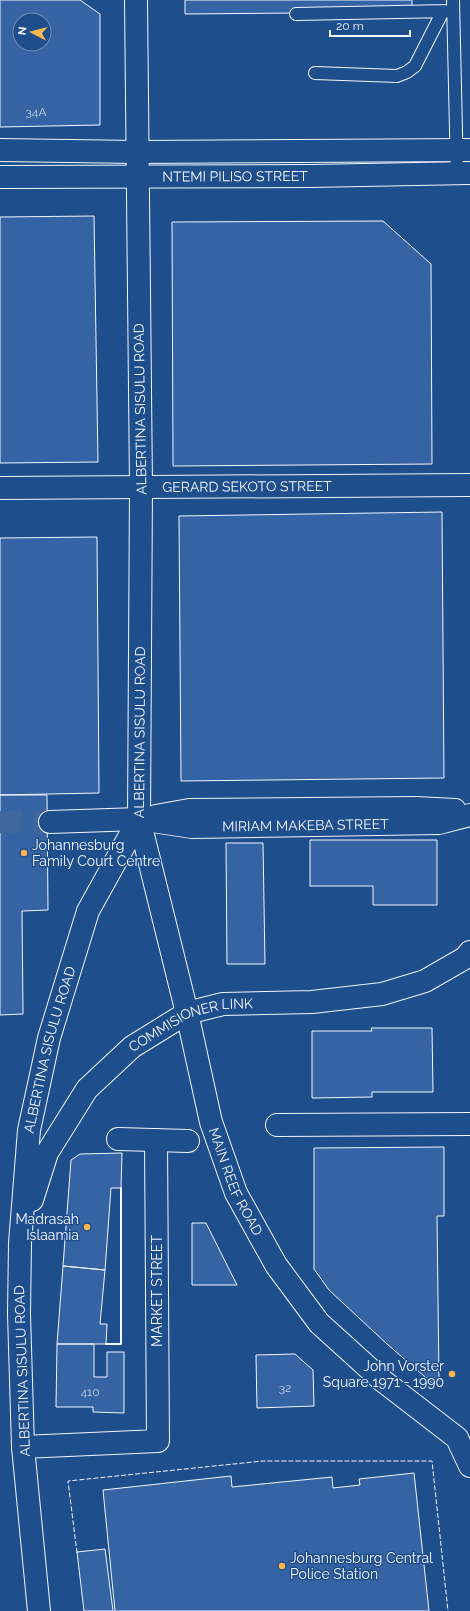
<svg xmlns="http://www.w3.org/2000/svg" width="470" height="1611" font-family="Raleway,sans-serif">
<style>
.building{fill:#3563a3;stroke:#f2f6ff;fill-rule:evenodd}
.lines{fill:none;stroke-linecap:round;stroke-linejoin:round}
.tertiary-tunnel{stroke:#3f679d;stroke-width:22;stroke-dasharray:22 11;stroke-linecap:butt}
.service-casing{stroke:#f2f6ff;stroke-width:14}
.minor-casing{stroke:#f2f6ff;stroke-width:24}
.tertiary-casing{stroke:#f2f6ff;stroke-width:24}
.primary-casing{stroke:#f2f6ff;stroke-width:24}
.service{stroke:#1f4e8c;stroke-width:12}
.minor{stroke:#1f4e8c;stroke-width:22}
.tertiary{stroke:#1f4e8c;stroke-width:22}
.primary{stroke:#1f4e8c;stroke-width:22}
.fence{stroke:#f2f6ff;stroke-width:1;stroke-dasharray:5 2;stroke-linecap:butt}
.wall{stroke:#f2f6ff;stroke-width:2}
.poi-dot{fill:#ffb74d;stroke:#1f4e8c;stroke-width:1.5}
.labels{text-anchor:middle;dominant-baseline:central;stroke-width:3;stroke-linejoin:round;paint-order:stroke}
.number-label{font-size:12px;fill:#c3d1e8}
.street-label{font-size:14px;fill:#f2f6ff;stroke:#1f4e8c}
.poi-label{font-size:14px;fill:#f2f6ff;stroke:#1f4e8c;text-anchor:start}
</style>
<rect width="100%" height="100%" fill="#1f4e8c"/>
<!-- building -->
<path class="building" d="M0,0H80L100,14V125L0,127ZM20,20H44V44H20Z
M185,0H412V12L185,14Z
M94,216L98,462L0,463V217Z
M383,221L431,264L432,464L173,466L172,222Z
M442,512L444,778L181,781L179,516Z
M97,537L99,793L0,795V538Z
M0,795H47L48,910L22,911L23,1014L0,1015Z
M310,840H437V905H373V886H310Z
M226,843H263L265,964H227Z
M371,1028H432L433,1092H372V1097L312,1098V1031H372Z
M444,1147V1216H437L439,1381L432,1383L387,1344L329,1290L314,1269V1148Z
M122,1153L121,1188H111L105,1270L63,1266L71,1160L80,1154Z
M192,1223H206L237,1285H192Z
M63,1266L105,1270L100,1324H107L106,1344H57Z
M57,1344H94V1377H107V1352H124V1413L93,1412V1407H56Z
M295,1354L313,1370L314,1406L257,1408L256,1355Z
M414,1473L429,1611H115L103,1490L231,1476L232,1487L332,1477L333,1488L360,1485L359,1479Z
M105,1549L113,1611H84L77,1552Z"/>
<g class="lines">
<!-- tertiary-tunnel -->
<path class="tertiary-tunnel" d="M0,822H50"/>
<!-- service casing -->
<g class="service-casing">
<path id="service" d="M453,0L457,174
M296,14L448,11
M315,73L397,76L407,72L415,66L443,11"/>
</g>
<!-- minor casing -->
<g class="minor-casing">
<g id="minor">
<path id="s1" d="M0,488L470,485"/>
<path d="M156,816L189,810L416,808L455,810"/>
<path id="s2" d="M139,819L192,827L439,823L470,815"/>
<path d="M277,1125L470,1124"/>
<path d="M118,1139L188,1141"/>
<path d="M23,1447L158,1441L156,1140"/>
</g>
</g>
<!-- tertiary casing -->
<g class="tertiary-casing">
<g id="tertiary">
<path d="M0,150L138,152L470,150"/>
<path id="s3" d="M0,177L310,176L470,173"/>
<path d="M50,822L139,819"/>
</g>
</g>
<!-- primary casing -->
<g class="primary-casing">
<g id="primary">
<path id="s4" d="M139,819L187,1013L211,1122L236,1193L276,1265L319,1323L383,1381L457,1438L470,1466"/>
<path id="s5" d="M32,1200L47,1153L87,1089L132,1047L187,1013L223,1004L312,1002L382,994L425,981L465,958L470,952"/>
<path id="s6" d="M39,1611L23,1447L19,1314L20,1243L29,1130L49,1038L88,911L139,819L141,487L136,0"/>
</g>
</g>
<!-- service -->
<use href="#service" class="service"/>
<!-- minor -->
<use href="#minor" class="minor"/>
<!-- tertiary -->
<use href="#tertiary" class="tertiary"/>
<!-- primary -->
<use href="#primary" class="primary"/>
<!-- fence -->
<path class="fence" d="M77,1553L68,1481L263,1461H432L448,1611"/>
<!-- wall -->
<path class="wall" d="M106,1344H121V1188"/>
</g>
<!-- markers -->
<g class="poi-dot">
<circle cx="24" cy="853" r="4"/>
<circle cx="87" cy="1227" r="4"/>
<circle cx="452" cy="1374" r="4"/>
<circle cx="282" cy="1566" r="4"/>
</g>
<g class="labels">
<!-- number labels -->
<g class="number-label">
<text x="36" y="112">34A</text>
<text x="285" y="1388">32</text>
<text x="90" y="1392">410</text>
</g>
<!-- street labels -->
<g class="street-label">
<text stroke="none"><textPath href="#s3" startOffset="235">NTEMI PILISO STREET</textPath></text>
<text transform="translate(140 409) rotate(-91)">ALBERTINA SISULU ROAD</text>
<text stroke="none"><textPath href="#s1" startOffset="247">GERARD SEKOTO STREET</textPath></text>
<text stroke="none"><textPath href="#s6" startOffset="901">ALBERTINA SISULU ROAD</textPath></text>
<text stroke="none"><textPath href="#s2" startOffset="167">MIRIAM MAKEBA STREET</textPath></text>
<text stroke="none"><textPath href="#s5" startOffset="251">COMMISIONER LINK</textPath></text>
<text stroke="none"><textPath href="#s6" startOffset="565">ALBERTINA SISULU ROAD</textPath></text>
<text stroke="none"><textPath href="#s4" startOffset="376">MAIN REEF ROAD</textPath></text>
<text transform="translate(157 1291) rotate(-90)">MARKET STREET</text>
<text transform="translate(22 1371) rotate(-92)">ALBERTINA SISULU ROAD</text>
</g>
<!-- poi labels -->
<g class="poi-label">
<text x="32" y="845">Johannesburg<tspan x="32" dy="16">Family Court Centre</tspan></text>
<text x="79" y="1219" text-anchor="end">Madrasah<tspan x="79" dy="16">Islaamia</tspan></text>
<text x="444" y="1366" text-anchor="end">John Vorster<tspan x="444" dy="16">Square 1971 - 1990</tspan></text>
<text x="290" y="1558">Johannesburg Central<tspan x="290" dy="16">Police Station</tspan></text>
</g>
</g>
<!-- north arrow -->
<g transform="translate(32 32) rotate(277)"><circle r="19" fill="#1f4e8c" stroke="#7391ba"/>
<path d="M0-3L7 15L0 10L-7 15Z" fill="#ffb74d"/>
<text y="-6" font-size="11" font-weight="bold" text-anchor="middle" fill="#f2f6ff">N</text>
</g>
<!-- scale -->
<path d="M330 30v6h80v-6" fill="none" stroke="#f2f6ff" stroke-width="2"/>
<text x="336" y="30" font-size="12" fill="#f2f6ff" stroke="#1f4e8c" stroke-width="3" paint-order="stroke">20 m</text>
</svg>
